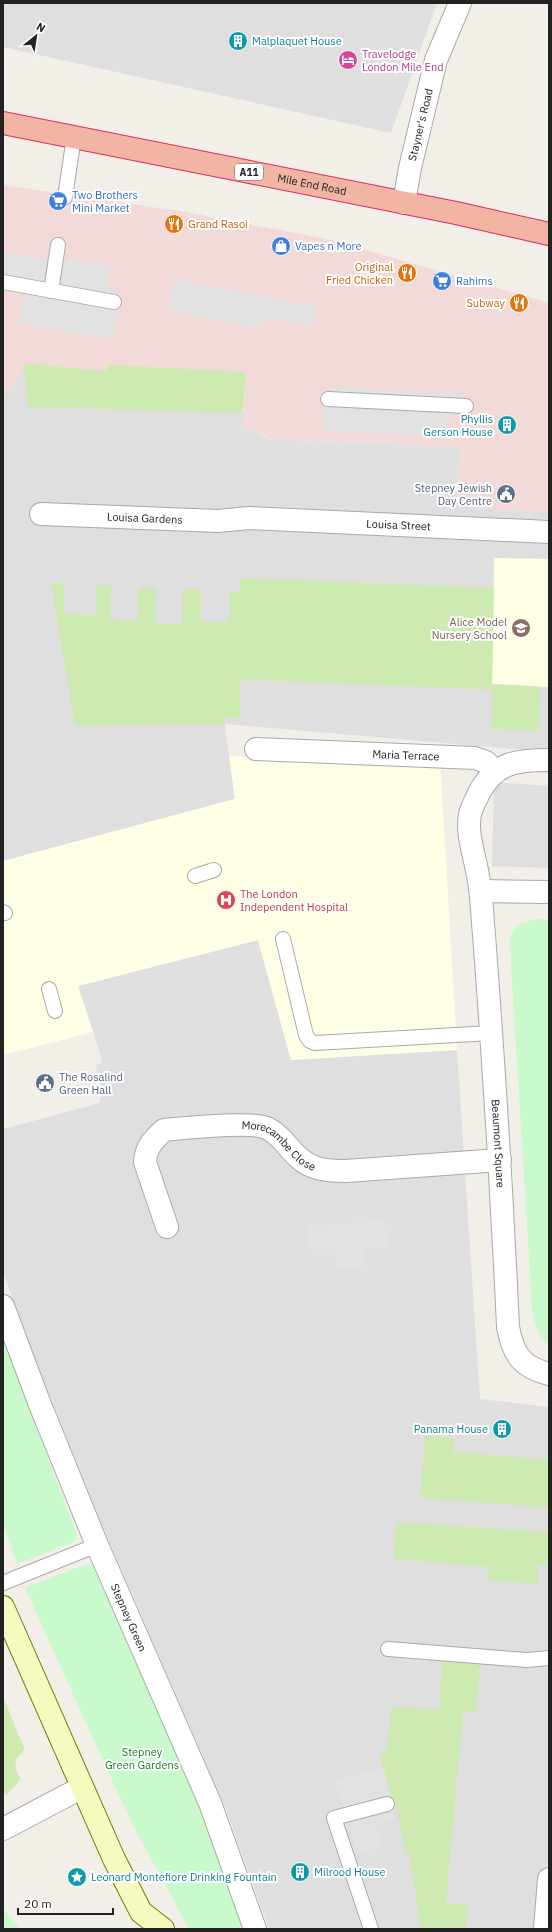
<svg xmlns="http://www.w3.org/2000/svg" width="552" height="1932" font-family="'IBM Plex Sans',sans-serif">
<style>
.residential{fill:#e0dfdf}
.commercial{fill:#f2dad9}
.education{fill:#ffffe5}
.grass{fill:#cdebb0}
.park{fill:#c8facc}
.parking{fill:#e2e2e2}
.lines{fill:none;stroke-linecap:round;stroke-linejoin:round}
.service-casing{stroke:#a9a9a9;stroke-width:16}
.minor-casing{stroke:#a9a9a9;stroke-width:24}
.secondary-casing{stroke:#707d05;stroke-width:24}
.trunk-casing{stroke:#dc2a67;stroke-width:24}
.service{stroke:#fff;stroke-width:14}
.minor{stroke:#fff;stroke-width:22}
.secondary{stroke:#f7fabf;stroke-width:22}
.trunk{stroke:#f2b4a3;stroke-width:22}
.labels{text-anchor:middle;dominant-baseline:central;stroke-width:4;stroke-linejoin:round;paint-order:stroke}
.shield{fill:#fff;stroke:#646464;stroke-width:1}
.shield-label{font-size:10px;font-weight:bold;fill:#222}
.culture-label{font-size:11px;fill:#0d838f;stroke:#fff;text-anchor:start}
.hotel-label{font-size:11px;fill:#b23c85;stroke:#fff;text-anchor:start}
.street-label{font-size:11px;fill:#222;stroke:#fff}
.shop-label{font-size:11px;fill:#366cbe;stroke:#fff;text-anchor:start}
.food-label{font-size:11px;fill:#c56008;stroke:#fff;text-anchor:end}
.service-label{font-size:11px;fill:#4e5e75;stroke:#fff;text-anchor:end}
.education-label{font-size:11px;fill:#785e54;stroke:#fff;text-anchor:end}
.health-label{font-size:11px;fill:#be3a42;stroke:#fff;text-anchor:start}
.park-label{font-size:11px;fill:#0c8416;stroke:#fff}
</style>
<rect width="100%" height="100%" fill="#f2efe9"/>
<!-- residential -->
<path class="residential" d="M3,3H437L391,133L3,47Z
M3,360L71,369L99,371H106L107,365L217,370L254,429L268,439L460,447L456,507L549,512V752L225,724L235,799L3,861Z
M494,782L549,786V868L492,866Z
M258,940L291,1060L457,1050L480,1399L549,1407V1929H269L225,1807L95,1509L27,1338L3,1272V1129L100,1103V1098L104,1096L95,1065L103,1063L78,986Z"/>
<!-- commercial -->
<path class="commercial" d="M3,185L186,212L332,240L549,303V512L456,507L460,447L270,439L254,429L243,428L246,372L108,366L106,371H99L72,369L25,363L3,402Z"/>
<!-- education -->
<path class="education" d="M494,558L549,559V687L492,684Z
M229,756L440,762L457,1050L291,1060L258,940L78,986L93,1032L3,1055V861L235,799Z"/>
<!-- grass -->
<path class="grass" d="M24,363C52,365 78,370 106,371L107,365L246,372L243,413L28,407Z
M240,578L494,588L492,684L540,687L539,731L491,729L492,690L239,679L240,718H224L225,724L75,726L51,583H65L64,614L95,615L96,585H111L110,620L137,621L139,587L156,588L155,623L182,624L183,589L201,590V622H229L230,591L239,592Z
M425,1435L454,1438L453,1452L549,1460V1508L420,1498Z
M396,1522L549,1532V1565L539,1564L537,1584L487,1580L488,1567L394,1559Z
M442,1661L480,1664L476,1713L463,1712L446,1903L468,1905L466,1929H421L409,1852H405L396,1802H391L384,1768L382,1769L380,1753H387L391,1707L439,1710Z
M3,1697L25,1750C13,1759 13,1767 21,1779L7,1795L3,1792Z"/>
<!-- park -->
<path class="park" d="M536,919H549V1344C537,1335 534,1323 532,1308L510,948V936L518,924Z
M3,1339L77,1535L76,1539L73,1542L17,1564L3,1523Z
M87,1564H90L93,1567L175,1742L247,1929H189L136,1831L116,1789L25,1588Z
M3,1910L21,1929H3Z"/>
<!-- parking -->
<path class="parking" d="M3,252L68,263L69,259L110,266L106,289L122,292L113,339L19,323L24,293L3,289Z
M174,279L317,307L313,327L265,317L261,328L168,310Z
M327,387L464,394V414L448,415V436L323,431Z
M385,1221L387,1247L362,1248L364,1267L336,1269L334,1249L310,1250L309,1226Z
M384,1768L396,1820L376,1824L382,1847L357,1853L335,1780Z"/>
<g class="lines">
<!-- service casing -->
<g class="service-casing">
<path id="service" d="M65,197L74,137
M3,282L114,302
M51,291L58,245
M328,399L466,406
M195,876L214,870
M3,912L5,913
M283,939L306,1035L310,1041L315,1043L491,1033
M49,989L55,1011
M3,1583L97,1545
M388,1649L527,1660L549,1658
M371,1929L334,1818L387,1804"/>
</g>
<!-- minor casing -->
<g class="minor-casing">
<g id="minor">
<path id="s1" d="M404,203L410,168L436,60L460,3"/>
<path id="s2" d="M41,514L218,521L249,518L549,532"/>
<path id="s3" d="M256,749L475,758L486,762L495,771"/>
<path id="s4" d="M549,760C518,760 496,762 480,791C477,798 472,806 470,814C466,834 475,856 478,876C482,895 482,915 484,935C494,1065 502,1196 508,1327C513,1354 521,1367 549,1374"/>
<path d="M481,891L549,892"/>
<path id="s5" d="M167,1227L145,1162C146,1147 153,1140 164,1130C184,1128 251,1121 267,1128C281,1135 287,1147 298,1157C312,1170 327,1171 346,1171L500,1160"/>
<path id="s6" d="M3,1306L39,1402L97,1545L210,1803L255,1929"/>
<path d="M3,1829L81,1788"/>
<path d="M545,1929L549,1879"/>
</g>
</g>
<!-- secondary casing -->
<g class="secondary-casing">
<path id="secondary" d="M3,1607L114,1859L141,1912L163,1929"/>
</g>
<!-- trunk casing -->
<g class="trunk-casing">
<g id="trunk">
<path id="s7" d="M3,123L456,213L549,234"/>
</g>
</g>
<!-- service -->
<use href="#service" class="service"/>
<!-- minor -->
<use href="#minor" class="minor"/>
<!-- secondary -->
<use href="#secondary" class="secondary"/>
<!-- trunk -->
<use href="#trunk" class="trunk"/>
</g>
<!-- icons -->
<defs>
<g id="building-disc" transform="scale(1)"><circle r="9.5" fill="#0f9aa8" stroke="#fff"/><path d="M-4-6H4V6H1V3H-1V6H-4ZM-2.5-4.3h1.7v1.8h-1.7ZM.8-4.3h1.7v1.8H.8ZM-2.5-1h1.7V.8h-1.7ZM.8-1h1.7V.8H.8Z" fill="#fff"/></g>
<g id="hotel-disc" transform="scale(1)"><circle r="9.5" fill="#d1479c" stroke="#fff"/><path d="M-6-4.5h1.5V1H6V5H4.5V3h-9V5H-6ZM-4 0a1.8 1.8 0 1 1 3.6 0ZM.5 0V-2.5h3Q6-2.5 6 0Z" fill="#fff"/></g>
<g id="supermarket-disc" transform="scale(1)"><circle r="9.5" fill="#3f7fe0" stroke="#fff"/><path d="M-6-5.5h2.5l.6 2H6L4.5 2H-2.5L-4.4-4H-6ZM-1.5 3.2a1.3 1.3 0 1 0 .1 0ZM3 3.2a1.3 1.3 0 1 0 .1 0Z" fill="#fff"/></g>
<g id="restaurant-disc" transform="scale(1)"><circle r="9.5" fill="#e8710a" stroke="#fff"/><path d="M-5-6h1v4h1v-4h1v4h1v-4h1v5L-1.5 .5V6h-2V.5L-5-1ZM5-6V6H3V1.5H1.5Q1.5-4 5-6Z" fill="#fff"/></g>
<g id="shop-disc" transform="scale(1)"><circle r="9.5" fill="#3f7fe0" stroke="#fff"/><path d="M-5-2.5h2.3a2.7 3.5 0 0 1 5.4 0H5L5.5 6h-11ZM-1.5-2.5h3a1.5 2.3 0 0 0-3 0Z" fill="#fff"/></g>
<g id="civic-disc" transform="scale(1)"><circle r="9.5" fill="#5c6f8a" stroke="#fff"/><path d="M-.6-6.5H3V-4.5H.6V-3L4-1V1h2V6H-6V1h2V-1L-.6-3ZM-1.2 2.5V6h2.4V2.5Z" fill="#fff"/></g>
<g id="school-disc" transform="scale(1)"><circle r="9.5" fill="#8d6e63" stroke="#fff"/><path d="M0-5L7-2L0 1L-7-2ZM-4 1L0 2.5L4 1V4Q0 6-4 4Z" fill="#fff"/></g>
<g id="hospital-disc" transform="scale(1)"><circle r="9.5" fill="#e0444e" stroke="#fff"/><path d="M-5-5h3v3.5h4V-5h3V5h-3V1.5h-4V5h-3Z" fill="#fff"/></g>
<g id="sight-disc" transform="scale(1)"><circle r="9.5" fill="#0f9aa8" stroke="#fff"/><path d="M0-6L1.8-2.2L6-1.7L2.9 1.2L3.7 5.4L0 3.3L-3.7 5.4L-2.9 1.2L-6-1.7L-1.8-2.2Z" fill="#fff"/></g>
</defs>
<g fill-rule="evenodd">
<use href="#building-disc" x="238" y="41"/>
<use href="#hotel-disc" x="348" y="60"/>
<use href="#supermarket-disc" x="58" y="201"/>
<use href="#restaurant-disc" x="174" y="224"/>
<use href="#shop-disc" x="281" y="246"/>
<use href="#restaurant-disc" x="407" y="273"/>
<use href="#supermarket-disc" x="442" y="281"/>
<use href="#restaurant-disc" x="519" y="303"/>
<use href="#building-disc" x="507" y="425"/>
<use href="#civic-disc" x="506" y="494"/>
<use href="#school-disc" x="521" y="628"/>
<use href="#hospital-disc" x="226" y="900"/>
<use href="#civic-disc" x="45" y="1083"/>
<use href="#building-disc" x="502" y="1429"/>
<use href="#building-disc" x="300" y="1872"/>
<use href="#sight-disc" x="77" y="1877"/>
</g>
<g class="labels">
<!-- shield labels -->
<rect class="shield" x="235" y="164" width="28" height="16" rx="3"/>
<g class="shield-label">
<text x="249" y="172">A11</text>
</g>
<!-- culture labels -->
<g class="culture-label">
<text x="252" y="41">Malplaquet House</text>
<text x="493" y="419" text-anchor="end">Phyllis<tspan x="493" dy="13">Gerson House</tspan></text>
<text x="488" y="1429" text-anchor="end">Panama House</text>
<text x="314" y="1872">Milrood House</text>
<text x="91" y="1877">Leonard Montefiore Drinking Fountain</text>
</g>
<!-- hotel labels -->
<g class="hotel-label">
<text x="362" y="54">Travelodge<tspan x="362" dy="13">London Mile End</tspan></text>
</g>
<!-- street labels -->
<g class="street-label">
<text stroke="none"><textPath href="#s1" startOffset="80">Stayner's Road</textPath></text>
<text stroke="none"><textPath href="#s7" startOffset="315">Mile End Road</textPath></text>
<text stroke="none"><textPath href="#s2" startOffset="104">Louisa Gardens</textPath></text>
<text stroke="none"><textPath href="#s2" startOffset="358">Louisa Street</textPath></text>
<text stroke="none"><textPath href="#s3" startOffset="150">Maria Terrace</textPath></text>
<text stroke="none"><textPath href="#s4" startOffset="437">Beaumont Square</textPath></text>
<text stroke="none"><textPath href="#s5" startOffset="229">Morecambe Close</textPath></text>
<text stroke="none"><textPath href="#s6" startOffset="336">Stepney Green</textPath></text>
</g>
<!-- shop labels -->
<g class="shop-label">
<text x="72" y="195">Two Brothers<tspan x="72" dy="13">Mini Market</tspan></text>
<text x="295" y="246">Vapes n More</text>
<text x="456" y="281">Rahims</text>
</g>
<!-- food labels -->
<g class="food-label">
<text x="188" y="224" text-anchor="start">Grand Rasoi</text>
<text x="393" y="267">Original<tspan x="393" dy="13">Fried Chicken</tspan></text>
<text x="505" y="303">Subway</text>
</g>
<!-- service labels -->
<g class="service-label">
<text x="492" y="488">Stepney Jewish<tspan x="492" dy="13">Day Centre</tspan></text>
<text x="59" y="1077" text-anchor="start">The Rosalind<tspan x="59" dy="13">Green Hall</tspan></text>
</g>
<!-- education labels -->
<g class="education-label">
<text x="507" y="622">Alice Model<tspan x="507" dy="13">Nursery School</tspan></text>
</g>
<!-- health labels -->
<g class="health-label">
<text x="240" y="894">The London<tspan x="240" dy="13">Independent Hospital</tspan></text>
</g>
<!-- park labels -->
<g class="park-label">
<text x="142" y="1752">Stepney<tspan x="142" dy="13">Green Gardens</tspan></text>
</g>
</g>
<!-- border -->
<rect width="552" height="1932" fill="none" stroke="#222222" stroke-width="8"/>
<!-- north arrow -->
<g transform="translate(36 36) rotate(30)" stroke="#ffffff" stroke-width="3" paint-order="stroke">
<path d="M0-3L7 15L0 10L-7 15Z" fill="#222222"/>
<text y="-6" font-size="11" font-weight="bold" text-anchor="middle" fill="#222222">N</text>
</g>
<!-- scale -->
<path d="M18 1908v6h95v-6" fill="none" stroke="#222222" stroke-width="2"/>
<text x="24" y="1908" font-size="12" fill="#222222" stroke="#ffffff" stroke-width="3" paint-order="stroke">20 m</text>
</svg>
